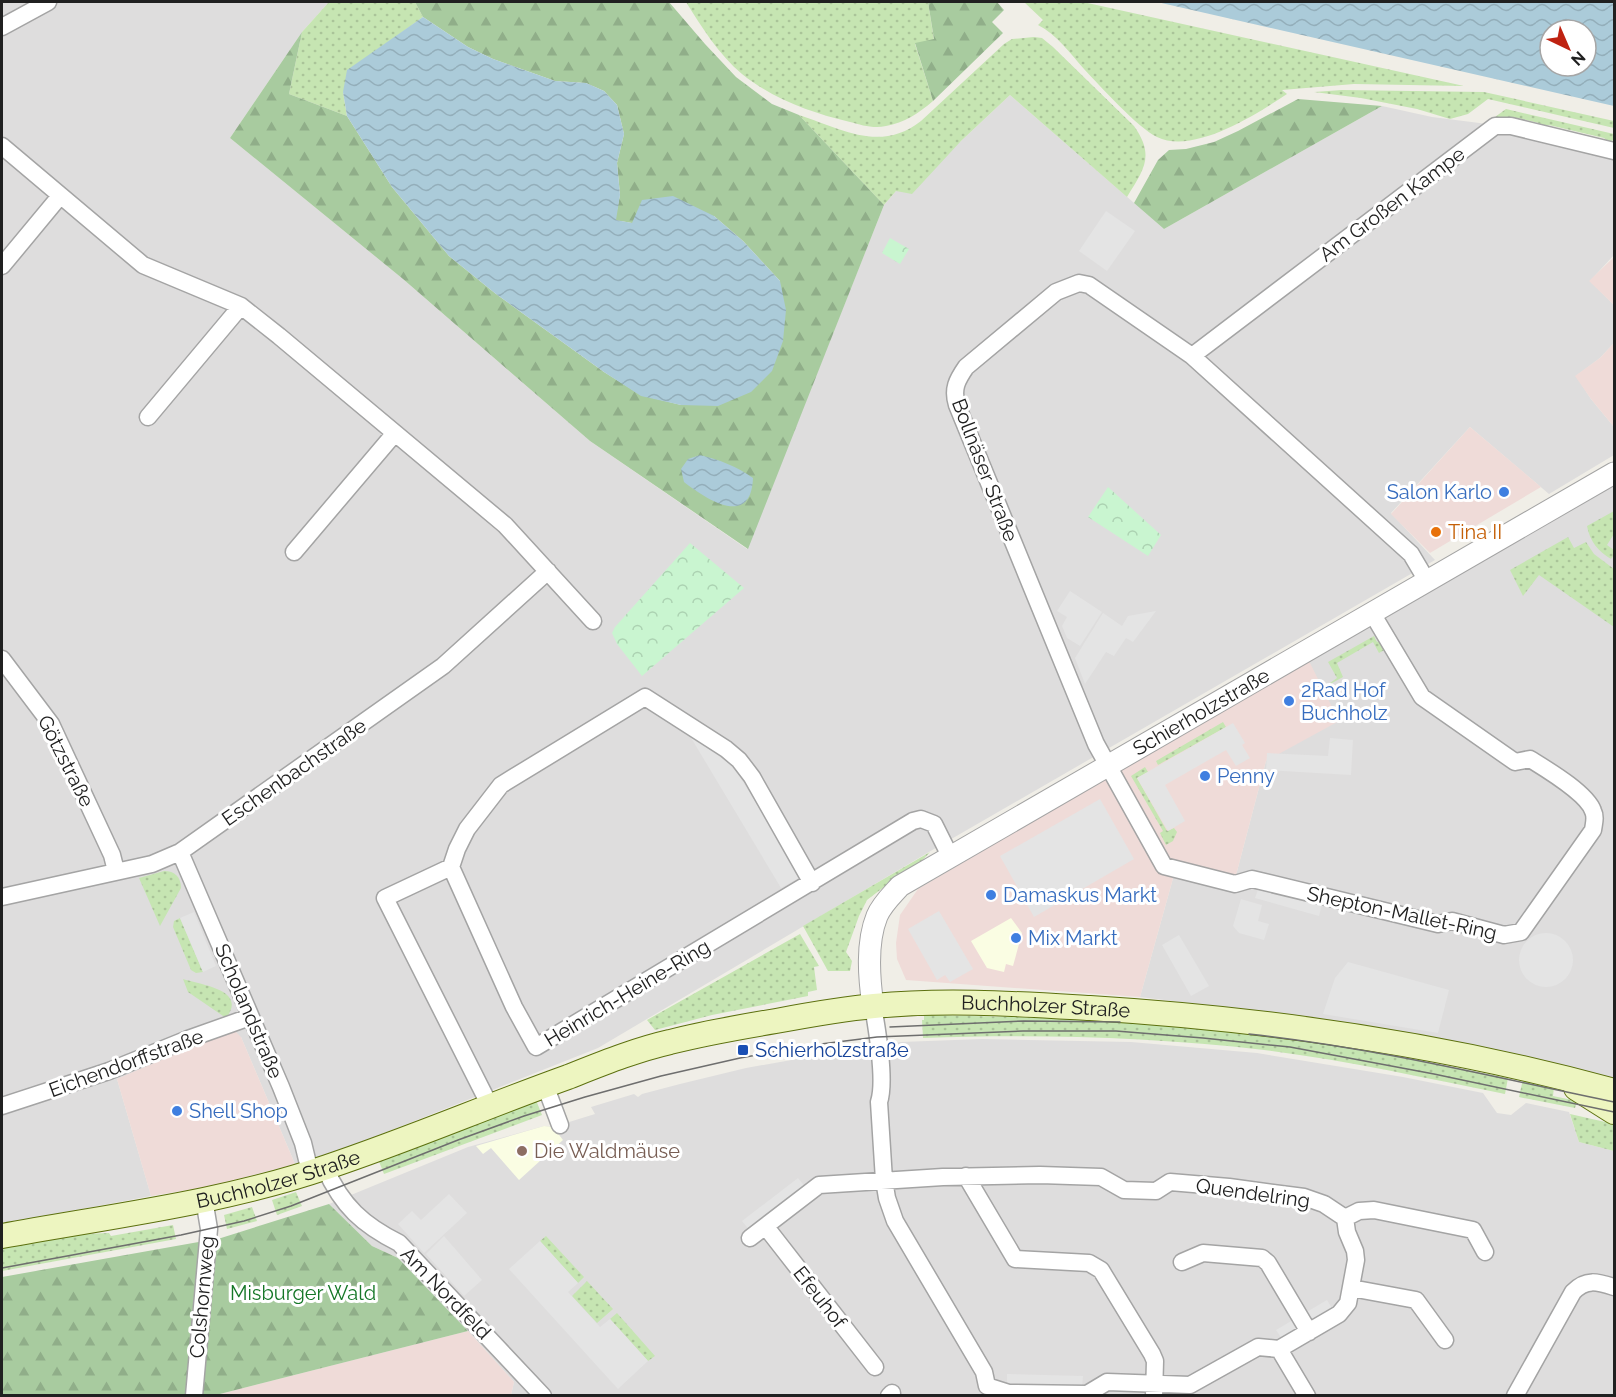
<svg xmlns="http://www.w3.org/2000/svg" width="1616" height="1397" font-family="Raleway,sans-serif">
<style>
.residential{fill:#dedddd}
.commercial{fill:#efdbd8}
.education{fill:#fafde3}
.grass{fill:url(#grass-dots)}
.forest{fill:url(#forest-firs)}
.park{fill:url(#park-crowns)}
.parking{fill:#e4e4e4}
.water{fill:url(#water-waves);fill-rule:evenodd}
.lines{fill:none;stroke-linecap:round;stroke-linejoin:round}
.minor-casing{stroke:#a4a4a4;stroke-width:19}
.tertiary-casing{stroke:#a4a4a4;stroke-width:23}
.secondary-casing{stroke:#5c700e;stroke-width:26}
.minor{stroke:#fff;stroke-width:16}
.tertiary{stroke:#fff;stroke-width:21}
.secondary{stroke:#edf5c0;stroke-width:24}
.tram{stroke:#6e6e6e;stroke-width:1.5}
.shop-dot{fill:#3f7fe0;stroke:#fff;stroke-width:2}
.food-dot{fill:#e8710a;stroke:#fff;stroke-width:2}
.transit-dot{fill:#1a4fb4;stroke:#fff;stroke-width:2}
.education-dot{fill:#8d6e63;stroke:#fff;stroke-width:2}
.labels{text-anchor:middle;dominant-baseline:central;stroke-width:6;stroke-linejoin:round;paint-order:stroke}
.street-label{font-size:20px;fill:#202020;stroke:#fff}
.shop-label{font-size:20px;fill:#366cbe;stroke:#fff;text-anchor:start}
.food-label{font-size:20px;fill:#c56008;stroke:#fff;text-anchor:start}
.transit-label{font-size:20px;fill:#164399;stroke:#fff;text-anchor:start}
.education-label{font-size:20px;fill:#785e54;stroke:#fff;text-anchor:start}
.park-label{font-size:20px;fill:#157727;stroke:#fff}
</style>
<defs>
<pattern id="grass-dots" width="8" height="8" patternUnits="userSpaceOnUse" patternTransform="scale(1.5)"><rect width="8" height="8" fill="#c6e5b2"/><path d="M2 2h.1M6 6h.1" fill="none" stroke="#aac499" stroke-width="1.8" stroke-linecap="round"/></pattern>
<pattern id="forest-firs" width="22" height="20" patternUnits="userSpaceOnUse" patternTransform="scale(1.5)"><rect width="22" height="20" fill="#a8cb9f"/><path d="M5 1l3.5 6h-7zM16 11l3.5 6h-7z" fill="#90ae89"/></pattern>
<pattern id="park-crowns" width="20" height="18" patternUnits="userSpaceOnUse" patternTransform="scale(1.5)"><rect width="20" height="18" fill="#c9f5d0"/><path d="M2 6a3 3 0 1 1 6 0M12 15a3 3 0 1 1 6 0" fill="none" stroke="#acd2b2"/></pattern>
<pattern id="water-waves" width="16" height="10" patternUnits="userSpaceOnUse" patternTransform="scale(1.5)"><rect width="16" height="10" fill="#abcbd9"/><path d="M0 5q4-4 8 0t8 0" fill="none" stroke="#93aeba"/></pattern>
</defs>
<rect width="100%" height="100%" fill="#f0eee7"/>
<!-- residential -->
<path class="residential" d="M2,2H329L302,32L230,138L403,279L590,441L747,549L884,205L896,191L961,141L1010,95L1164,229L1382,106L1432,117L1503,126L1614,155V255L1590,281L1614,305V343L1600,358L1576,376L1591,399L1614,427V455L1549,494L1470,427L1391,513L1435,560L934,849L598,1048L324,1157L295,1164L241,1037L117,1079L151,1196L2,1224Z
M1614,482V1078L1457,1045L1269,1013L1140,997L1177,864L1235,879L1266,761L1308,659Z
M982,1039L1131,1042L1257,1053L1403,1077L1483,1093L1497,1113L1511,1115L1526,1103L1569,1112L1579,1142L1614,1151V1395H511L514,1382L468,1331L398,1258L372,1246L329,1204L468,1147L544,1126L553,1127L595,1114L591,1107L634,1094L638,1097L642,1094L680,1084L746,1068L831,1053L901,1042Z"/>
<!-- commercial -->
<path class="commercial" d="M1614,257V305L1589,281Z
M1614,343V427L1591,399L1575,376L1600,358Z
M1470,427L1541,487L1430,553L1391,514Z
M1308,659L1339,721L1266,761L1235,879L1177,864L1140,997L906,980L897,959L896,943L900,915L918,889Z
M228,1031L236,1032L241,1037L295,1164L212,1186L151,1196L117,1079Z
M468,1331L514,1382L511,1395H216Z"/>
<!-- education -->
<path class="education" d="M1011,918L1022,933L1013,966L1006,964L1004,972L987,968L971,941Z
M544,1126L553,1127L563,1140L519,1180L491,1148L483,1154L476,1146Z"/>
<!-- grass -->
<path class="grass" d="M329,2H415L423,17L387,43L343,92L347,116L289,94L302,32Z
M686,2H928L934,40L915,44L933,101C919,113 904,123 886,126C874,129 861,125 850,122C811,113 773,99 742,74C719,55 701,26 686,2Z
M1024,2H1083L1464,86L1354,84L1282,90L1287,94C1257,114 1194,155 1157,137C1138,128 1100,86 1084,69C1070,53 1057,35 1038,25L1043,20Z
M1034,37L1042,38L1053,47L1134,126C1155,156 1144,169 1127,197L1010,95L961,141L912,194L896,191L884,205L799,115C842,129 880,153 921,121L1004,44L1012,39Z
M1342,90L1484,92L1614,121V128L1488,99L1468,114L1450,119L1417,109L1361,98L1314,92Z
M1506,109L1614,134V140L1608,142L1604,138L1549,125L1541,127L1539,123L1518,118L1513,121L1495,120V117Z
M1614,511V534L1607,545L1614,550V555L1611,559C1598,551 1590,542 1587,526Z
M1568,537L1574,548L1586,542L1594,554L1614,569V627L1539,575L1523,596L1510,570Z
M1374,636L1377,642L1381,640L1386,649L1379,653L1373,642L1337,663L1343,677L1332,683L1337,695L1330,683L1337,678L1328,662Z
M1223,722L1226,727L1158,765L1156,761Z
M1145,767L1148,772L1137,778L1167,831L1174,828L1177,832L1173,841L1166,845L1160,833L1163,831L1131,776Z
M930,852L919,864L897,877L867,900L859,916L846,952L852,961L850,971H828L803,926Z
M164,871C175,871 181,877 181,888L160,926L139,878Z
M180,918L203,972L196,973L191,970L173,927L174,921Z
M800,934L819,966L814,967L817,990L808,992V996L712,1015L655,1030L647,1020Z
M183,979C202,985 248,990 226,1018L188,992Z
M924,1015L1101,1019L1191,1025L1361,1049L1508,1078L1505,1094C1425,1078 1345,1060 1264,1050C1150,1037 1037,1034 923,1038L922,1020H924Z
M1523,1079L1554,1087L1553,1096L1577,1101L1575,1108L1519,1097Z
M536,1100L542,1115L384,1174L378,1159Z
M1570,1114L1614,1124V1151L1579,1142Z
M296,1192L302,1206L277,1215L272,1200Z
M252,1207L257,1221L227,1229L224,1215Z
M173,1225L176,1239L2,1271V1245L62,1235L109,1233L111,1236Z
M546,1236L584,1277L578,1283L540,1241Z
M587,1281L613,1309L597,1323L572,1296Z
M617,1313L655,1356L648,1361L610,1319Z"/>
<!-- forest -->
<path class="forest" d="M415,2H669L705,44L736,77L772,104L799,115L884,205L748,549L590,441L403,279L230,138L302,32L289,94L347,116L392,187L449,256L496,294L604,372L641,395L681,405L780,281L743,241L714,216L632,223L615,220L620,195L617,163L624,134L617,105L604,91L586,83L555,81L493,59L468,47L423,17Z
M928,2H997L1004,10L992,22L1003,33L933,101L915,43L934,39Z
M1298,99L1382,106L1164,229L1134,203L1158,160L1169,150L1186,149L1214,142L1238,131Z
M329,1204L372,1246L398,1258L468,1331L216,1395L2,1396V1277L221,1238Z"/>
<!-- park -->
<path class="park" d="M890,238L909,249L900,264L882,253Z
M1108,487L1161,535L1148,556L1088,517Z
M690,543L744,588L642,676L617,644L612,633L615,627Z"/>
<!-- parking -->
<path class="parking" d="M1106,211L1135,231L1107,271L1079,251Z
M1070,591L1102,612L1080,646L1067,638L1062,626L1067,617L1057,611Z
M1156,611L1133,642L1126,638L1114,656L1106,652L1085,684L1075,658L1103,613L1122,626L1128,616Z
M1233,723L1245,743L1242,745L1250,758L1236,766L1226,750L1165,785L1185,821L1168,831L1137,778Z
M690,736L733,766L802,876L781,888Z
M1330,738L1353,740L1351,775L1266,770L1267,753L1328,756Z
M1100,799L1134,859L1034,917L1000,856Z
M1259,887L1322,904L1319,916L1255,898Z
M1241,899L1262,905L1258,921L1269,924L1264,940L1239,933L1233,926Z
M939,911L973,969L950,982L945,975L937,980L908,929Z
M194,912L216,966L203,972L180,918Z
M1519 960a27 27 0 1 1 54 0a27 27 0 1 1-54 0Z
M1179,935L1209,986L1191,996L1162,945Z
M1348,962L1449,990L1438,1033L1323,1014L1335,978Z
M798,1178L806,1188L750,1231L742,1221Z
M449,1194L467,1213L424,1253L398,1224L412,1211L421,1220Z
M444,1236L482,1280L464,1296L426,1254Z
M540,1241L578,1283L568,1292L600,1327L610,1319L648,1361L618,1389L509,1269Z
M1327,1300L1333,1310L1282,1339L1276,1330Z
M1007,1374L1083,1376L1082,1388L1007,1386Z"/>
<!-- water -->
<path class="water" d="M1157,2H1607L1614,3V106ZM1550,30H1586V66H1550Z
M423,17L468,47L493,59L555,81L586,83L604,91L617,105L624,134L617,163L620,195L616,220L632,223L642,200L673,196L714,216L743,241L780,281L786,310L783,341L772,371L751,392L718,406L681,405L641,396L604,372L496,294L449,256L392,187L347,116L343,92L347,70Z
M700,455C720,460 736,466 753,478C751,529 706,499 684,482L681,469L688,459Z"/>
<g class="lines">
<!-- minor casing -->
<g class="minor-casing">
<path id="minor" d="M2,27L48,2
M2,146L143,265L241,306L279,336L505,525L593,621
M2,266L60,196
M1192,356L1495,126H1511L1614,151
M148,417L241,306
M294,552L395,433
M1372,613L1422,697L1515,762L1530,759C1546,769 1587,793 1593,811C1596,817 1594,823 1593,830L1521,932L1504,935L1452,921L1438,924L1252,879L1235,884L1164,866L1096,744L957,405C952,389 957,380 966,367L1056,292L1079,283L1089,285L1192,356L1411,554L1427,581
M2,659L51,724L112,855L116,871
M180,852L281,1087L303,1143L310,1172
M451,867L385,898L490,1106
M812,883L752,777L739,760L726,749L645,697L501,785L467,829L457,849L451,867L514,1007L536,1047L913,821L921,819L934,824L950,856
M2,897L152,864L180,852L443,666L548,571
M873,1006C877,1029 886,1081 879,1102L884,1180L887,1198L895,1221L984,1372L987,1386
M545,1085L560,1125
M2,1106L109,1071L188,1039L250,1017
M325,1168C342,1206 363,1225 399,1243L543,1396
M966,1176L1015,1259L1089,1263L1101,1270L1152,1354L1155,1361L1154,1396
M1345,1218L1359,1211L1374,1210L1473,1230L1485,1252
M766,1227L875,1367
M750,1238L819,1185L943,1177L1040,1175L1101,1177L1124,1190L1156,1191L1170,1182L1229,1187L1304,1197L1324,1204L1345,1218L1347,1232L1355,1251L1356,1260L1348,1303L1339,1314L1279,1349L1258,1347L1190,1385L1107,1382L1087,1394L1009,1393L987,1386
M1182,1262L1203,1253L1262,1258L1268,1263L1309,1332
M1351,1288L1416,1300L1445,1340
M1279,1349L1307,1396
M194,1396L209,1229L204,1199
M889,1396L892,1393
M1515,1396L1573,1292C1586,1278 1598,1282 1614,1287"/>
</g>
<!-- tertiary casing -->
<g class="tertiary-casing">
<g id="tertiary">
<path id="s1" d="M873,1006C869,978 866,943 877,916C882,904 892,895 900,886L1614,473"/>
</g>
</g>
<!-- secondary casing -->
<g class="secondary-casing">
<g id="secondary">
<path d="M1576,1088L1614,1112"/>
<path id="s2" d="M2,1236C110,1216 222,1203 327,1167C408,1140 487,1106 568,1077C601,1064 635,1050 670,1042C705,1033 740,1027 776,1021C808,1015 841,1009 874,1006C945,999 1019,1004 1090,1008C1267,1019 1443,1044 1614,1091"/>
</g>
</g>
<!-- minor -->
<use href="#minor" class="minor"/>
<!-- tertiary -->
<use href="#tertiary" class="tertiary"/>
<!-- secondary -->
<use href="#secondary" class="secondary"/>
<!-- tram -->
<path class="tram" d="M890,1027L1024,1021L1120,1022
M1249,1034C1372,1047 1493,1077 1614,1102
M2,1268L181,1235L244,1221L291,1206L458,1140L524,1116L585,1097L661,1076L740,1058L813,1045L877,1037L1023,1031H1116L1203,1038L1290,1047L1434,1074L1614,1112"/>
</g>
<!-- markers -->
<g class="shop-dot">
<circle cx="1504" cy="492" r="6"/>
<circle cx="1289" cy="701" r="6"/>
<circle cx="1205" cy="776" r="6"/>
<circle cx="991" cy="895" r="6"/>
<circle cx="1016" cy="938" r="6"/>
<circle cx="177" cy="1111" r="6"/>
</g>
<circle class="food-dot" cx="1436" cy="532" r="6"/>
<rect class="transit-dot" x="737" y="1044" width="12" height="12" rx="3"/>
<circle class="education-dot" cx="522" cy="1151" r="6"/>
<g class="labels">
<!-- street labels -->
<g class="street-label">
<text transform="translate(1392 204) rotate(-37)">Am Großen Kampe</text>
<text transform="translate(985 470) rotate(69)">Bollnäser Straße</text>
<text stroke="none"><textPath href="#s1" startOffset="477">Schierholzstraße</textPath></text>
<text transform="translate(66 761) rotate(63)">Götzstraße</text>
<text transform="translate(294 772) rotate(-35)">Eschenbachstraße</text>
<text transform="translate(1402 913) rotate(12)">Shepton-Mallet-Ring</text>
<text transform="translate(627 993) rotate(-31)">Heinrich-Heine-Ring</text>
<text stroke="none"><textPath href="#s2" startOffset="1077">Buchholzer Straße</textPath></text>
<text transform="translate(249 1011) rotate(67)">Scholandstraße</text>
<text transform="translate(126 1063) rotate(-20)">Eichendorffstraße</text>
<text stroke="none"><textPath href="#s2" startOffset="282">Buchholzer Straße</textPath></text>
<text transform="translate(1253 1193) rotate(8)">Quendelring</text>
<text transform="translate(446 1293) rotate(46)">Am Nordfeld</text>
<text transform="translate(202 1297) rotate(-85)">Colshornweg</text>
<text transform="translate(820 1297) rotate(52)">Efeuhof</text>
</g>
<!-- shop labels -->
<g class="shop-label">
<text x="1492" y="492" text-anchor="end">Salon Karlo</text>
<text x="1301" y="690">2Rad Hof<tspan x="1301" dy="23">Buchholz</tspan></text>
<text x="1217" y="776">Penny</text>
<text x="1003" y="895">Damaskus Markt</text>
<text x="1028" y="938">Mix Markt</text>
<text x="189" y="1111">Shell Shop</text>
</g>
<!-- food labels -->
<g class="food-label">
<text x="1448" y="532">Tina II</text>
</g>
<!-- transit labels -->
<g class="transit-label">
<text x="755" y="1050">Schierholzstraße</text>
</g>
<!-- education labels -->
<g class="education-label">
<text x="534" y="1151">Die Waldmäuse</text>
</g>
<!-- park labels -->
<g class="park-label">
<text x="303" y="1293">Misburger Wald</text>
</g>
</g>
<!-- border -->
<rect width="1616" height="1397" fill="none" stroke="#202020" stroke-width="6"/>
<!-- north arrow -->
<g transform="translate(1568 48) rotate(136)"><circle r="28" fill="#ffffff" stroke="#a6a6a6" stroke-width="1.5"/>
<path d="M0-4.5L10 22L0 15L-10 22Z" fill="#bf2211"/>
<text y="-9" font-size="16" font-weight="bold" text-anchor="middle" fill="#202020">N</text>
</g>
</svg>
